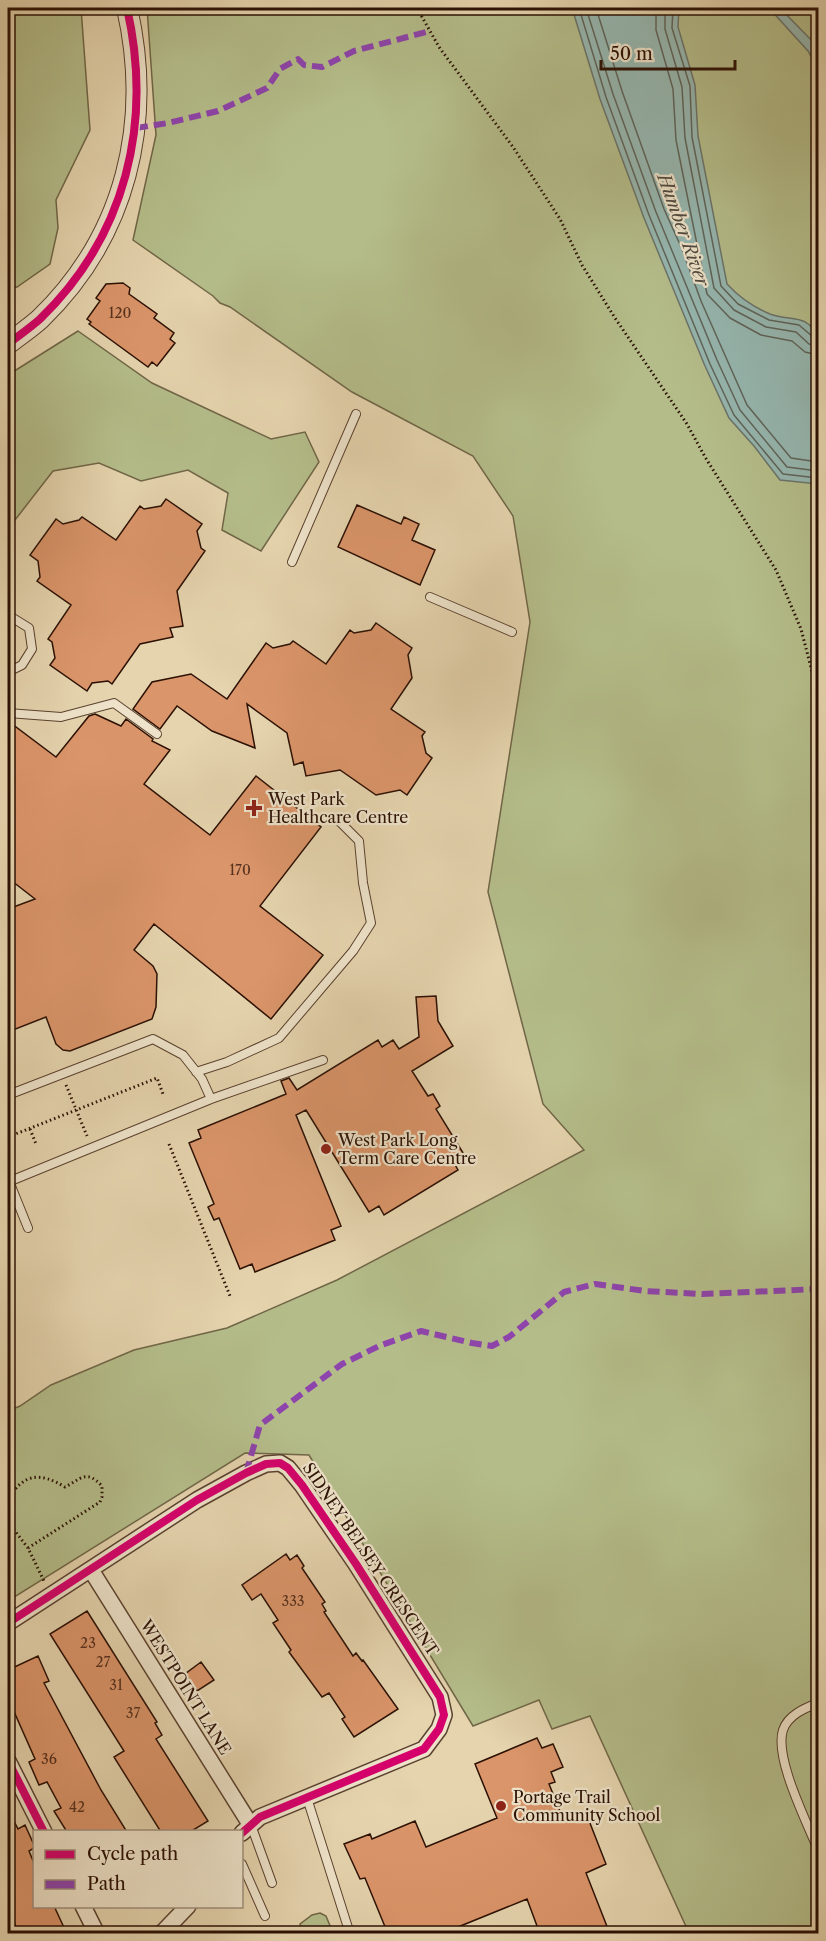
<svg xmlns="http://www.w3.org/2000/svg" width="826" height="1941" font-family="'Libre Caslon Text',serif">
<style>
.green{fill:#b4bd8a;stroke:#706647;stroke-width:1.5}
.water{fill:#96b7b0;stroke:#6b746b;stroke-width:1.5}
.lines{fill:none;stroke-linecap:round;stroke-linejoin:round}
.shore{stroke:#60645a;stroke-width:1.5}
.building{fill:#db956a;stroke:#2b1004;stroke-width:1.5}
.service-casing{stroke:#5a412e;stroke-width:10}
.minor-casing{stroke:#5a412e;stroke-width:18}
.tertiary-casing{stroke:#5a412e;stroke-width:22}
.path{stroke:#2b1004;stroke-width:3;stroke-dasharray:1.5 3;stroke-linecap:butt}
.service{stroke:#eee3ca;stroke-width:8}
.minor{stroke:#eee3ca;stroke-width:15}
.tertiary{stroke:#eee3ca;stroke-width:20}
.quiet{stroke:#8e44ad;stroke-width:6;stroke-dasharray:12 6;stroke-linecap:butt}
.cycleway-casing{stroke:#eee3ca;stroke-width:11}
.cycleway{stroke:#d6006c;stroke-width:8}
.poi-dot{fill:#8f2418;stroke:#eee3ca;stroke-width:2}
.labels{text-anchor:middle;dominant-baseline:central;stroke-width:4.5;stroke-linejoin:round;paint-order:stroke}
.number-label{font-size:14px;fill:#57311e}
.poi-label{font-size:16px;fill:#2b1004;stroke:#eee3ca;text-anchor:start}
.street-label{font-size:16px;fill:#2b1004;stroke:#eee3ca}
.water-label{font-size:18px;font-style:italic;fill:#504a40;stroke:#eee3ca}
</style>
<rect width="100%" height="100%" fill="#e5d4ae"/>
<filter id="stains"><feTurbulence type="fractalNoise" baseFrequency=".00333" numOctaves="4"/><feColorMatrix values="0 0 0 0 .2 0 0 0 0 .09 0 0 0 0 .02 0 0 0 .5 -.17"/></filter>
<radialGradient id="worn" r=".72"><stop offset=".6" stop-color="#630" stop-opacity="0"/><stop offset="1" stop-color="#630" stop-opacity=".3"/></radialGradient>
<!-- green -->
<path class="green" d="M8,8H81L90,130L56,200L58,228L50,264L17,287L8,289Z
M147,8H818V1933H689L590,1716L552,1729L539,1700L473,1726L309,1455L245,1453L8,1601V1411L20,1406L51,1385L134,1350L227,1328L337,1280L584,1150L543,1104L488,892L530,622L513,516L473,456L352,392L230,307L220,303L213,296L133,240L156,135Z
M78,331L152,383L271,439L305,432L319,462L261,551L222,530L228,493L188,470L141,481L99,463L53,471L8,529V375Z
M320,1913L326,1916L333,1933H303L300,1924L312,1915Z"/>
<!-- water -->
<path class="water" d="M572,8H679L678,27L695,85L698,136L727,284C739,297 753,307 770,314C791,322 807,312 818,338V484L780,480L754,446L729,418L705,366L644,218L600,99Z
M769,8H780L815,44L818,50V69L808,51Z"/>
<g class="lines">
<!-- shore -->
<path class="shore" d="M579,8L606,97L649,215L710,364L734,415L783,474L818,478
M586,8L613,94L656,212L717,360L740,410L787,467L818,471
M596,8L622,91L664,209L682,249L701,301L747,405L791,458L818,462
M656,8V30L673,89L676,140L707,294L730,318L761,335L792,341L805,352L818,355
M665,8V29L682,87L685,138L714,288L734,310L766,327L796,332L809,344L818,346
M673,8L672,28L690,86L692,137L721,286L738,304L769,320L799,325L813,337L818,339"/>
</g>
<!-- building -->
<path class="building" d="M123,283L130,288L129,294L157,314L154,318L174,333L170,339L175,343L157,366L152,362L148,367L89,324L91,322L87,319L100,301L96,298L106,284Z
M166,499L202,524L197,531L201,548L205,551L177,591L183,626L170,628L173,637L140,644L112,684L108,681L92,683L87,691L50,665L55,658L52,642L48,639L71,605L37,581L40,577L38,561L30,555L56,519L63,524L79,520L82,517L116,540L140,506L144,509L161,506Z
M357,505L401,524L404,517L419,524L412,540L435,550L420,585L338,547Z
M376,623L412,648L408,655L412,678L391,709L425,732L422,736L426,753L432,758L407,795L400,790L376,795L340,770L306,776L303,762L294,765L287,733L247,704L255,748L212,731L177,706L160,729L133,709L152,682L191,674L227,699L266,643L273,648L290,644L293,641L326,664L350,630L354,633L371,630Z
M95,714L121,726L126,719L153,739L152,741L170,750L144,784L210,835L256,776L321,827L260,906L323,955L271,1019L154,924L134,950L153,966L157,974L156,1007L152,1019L70,1051L63,1050L56,1044L46,1017L8,1032V909L35,899L8,878V721L56,757L89,716Z
M436,996L438,1021L453,1046L412,1071L428,1096L433,1094L440,1106L436,1109L465,1156L454,1163L458,1170L384,1215L379,1206L369,1212L306,1110L296,1115L341,1226L331,1230L335,1240L255,1272L252,1264L240,1269L219,1218L214,1220L208,1207L214,1204L189,1143L201,1138L198,1130L286,1094L281,1081L289,1078L297,1090L378,1040L382,1047L393,1040L399,1049L419,1037L416,997Z
M286,1554L290,1560L297,1555L304,1566L302,1568L325,1602L322,1604L326,1611L324,1612L353,1656L356,1653L362,1661L363,1660L398,1709L354,1737L342,1719L345,1717L329,1693L322,1697L289,1652L291,1650L273,1623L278,1620L261,1594L252,1600L242,1585Z
M87,1611L157,1722L155,1723L162,1735L156,1739L208,1821L190,1832H161L114,1757L124,1751L50,1634Z
M38,1656L49,1681L44,1683L101,1790L127,1832H67L54,1811L61,1808L47,1782L39,1785L29,1762L35,1759L8,1698V1670Z
M201,1662L214,1680L197,1691L185,1674Z
M537,1738L542,1748L553,1744L563,1767L551,1772L555,1782L549,1784L564,1821L586,1813L606,1864L586,1873L610,1934H540L527,1899L458,1927L461,1934H388L365,1878L360,1879L344,1844L370,1834L372,1839L415,1821L426,1847L497,1818L475,1764Z
M8,1809L18,1829L25,1825L34,1845V1848L29,1851L34,1863V1906H54L67,1934H19L8,1908Z"/>
<g class="lines">
<!-- service casing -->
<g class="service-casing">
<path id="service" d="M292,562L356,414
M430,597L512,632
M8,615L29,628L32,649L22,665L8,672
M8,713L61,717L114,703L157,734
M196,1072L227,1062L279,1038L353,951L371,923L363,883L359,841L337,819
M8,1095L153,1039L183,1055L202,1079L211,1099
M9,1181L28,1228
M8,1182L211,1099L323,1060
M818,1703C805,1708 788,1715 783,1730C774,1758 807,1822 818,1850
M307,1798L350,1934
M251,1825L272,1883
M242,1864L265,1916"/>
</g>
<!-- minor casing -->
<g class="minor-casing">
<path id="minor" d="M91,1570L250,1824
M8,1623L197,1500L246,1473L266,1464L280,1463L288,1468L302,1485L356,1564L440,1697L444,1715L439,1729L424,1749L260,1817L242,1833
M8,1761L44,1832
M83,1906L97,1934
M161,1934L188,1906"/>
</g>
<!-- tertiary casing -->
<g class="tertiary-casing">
<path id="tertiary" d="M8,344C18,336 30,328 40,319C126,236 153,123 127,8"/>
</g>
<!-- path -->
<path class="path" d="M417,8L439,47L513,147L560,219L582,265L615,318L687,424L705,457L776,570L801,629L815,683L818,687
M66,1085L87,1136
M30,1129L36,1144
M8,1137L157,1078L163,1094
M169,1144L230,1296
M8,1500C23,1473 40,1472 65,1487C81,1479 86,1469 102,1486V1497L100,1502L28,1548
M8,1522L28,1548L44,1581"/>
<!-- service -->
<use href="#service" class="service"/>
<!-- minor -->
<use href="#minor" class="minor"/>
<!-- tertiary -->
<use href="#tertiary" class="tertiary"/>
<!-- quiet -->
<path class="quiet" d="M136,128L168,123L218,111L267,88L280,69L298,59L304,65L322,67L354,51L430,31
M246,1473L260,1425L342,1364L379,1346L421,1331L472,1343L492,1346L509,1337L564,1292L595,1284L645,1291L702,1294L818,1289"/>
<!-- cycleway casing -->
<g class="cycleway-casing">
<path id="cycleway" d="M8,344C18,336 30,328 40,319C126,236 153,123 127,8
M8,1623L197,1500L246,1473L266,1464L280,1463L288,1468L302,1485L356,1564L440,1697L444,1715L439,1729L424,1749L260,1817L242,1833
M8,1761L44,1832"/>
</g>
<!-- cycleway -->
<use href="#cycleway" class="cycleway"/>
</g>
<!-- markers -->
<g class="poi-dot">
<path d="M251 799h6v6h6v6h-6v6h-6v-6h-6v-6h6z"/>
<circle cx="326" cy="1149" r="6"/>
<circle cx="501" cy="1806" r="6"/>
</g>
<g class="labels">
<!-- number labels -->
<g class="number-label">
<text x="120" y="313">120</text>
<text x="240" y="870">170</text>
<text x="293" y="1601">333</text>
<text x="88" y="1643">23</text>
<text x="103" y="1662">27</text>
<text x="116" y="1685">31</text>
<text x="133" y="1713">37</text>
<text x="49" y="1759">36</text>
<text x="77" y="1807">42</text>
</g>
<!-- poi labels -->
<g class="poi-label">
<text x="268" y="799">West Park<tspan x="268" dy="18">Healthcare Centre</tspan></text>
<text x="338" y="1140">West Park Long<tspan x="338" dy="18">Term Care Centre</tspan></text>
<text x="513" y="1797">Portage Trail<tspan x="513" dy="18">Community School</tspan></text>
</g>
<!-- street labels -->
<g class="street-label">
<text transform="translate(371 1559) rotate(56)">SIDNEY BELSEY CRESCENT</text>
<text transform="translate(186 1687) rotate(58)">WESTPOINT LANE</text>
</g>
<!-- water labels -->
<g class="water-label">
<text transform="translate(683 230) rotate(70)">Humber River</text>
</g>
</g>
<!-- margin -->
<rect width="826" height="1941" fill="none" stroke="#e5d4ae" stroke-width="30"/>
<rect x="9" y="9" width="808" height="1923" fill="none" stroke="#2b1004" stroke-width="3"/>
<rect x="15" y="15" width="796" height="1911" fill="none" stroke="#2b1004" stroke-width="1.5"/>
<!-- legend -->
<rect x="33" y="1830" width="210" height="78" fill="#eee3ca" stroke="#a08f7b" stroke-width="1.5"/>
<rect x="45" y="1850" width="30" height="9" fill="#d6006c" stroke="#a08f7b" stroke-width="1.5"/>
<text x="87" y="1860" font-size="18" fill="#2b1004">Cycle path</text>
<rect x="45" y="1880" width="30" height="9" fill="#8e44ad" stroke="#a08f7b" stroke-width="1.5"/>
<text x="87" y="1890" font-size="18" fill="#2b1004">Path</text>
<!-- scale -->
<path d="M601 60v9h134v-9" fill="none" stroke="#2b1004" stroke-width="3"/>
<text x="610" y="60" font-size="18" fill="#2b1004" stroke="#eee3ca" stroke-width="4.5" paint-order="stroke">50 m</text>
<rect width="100%" height="100%" filter="url(#stains)"/>
<rect width="100%" height="100%" fill="url(#worn)"/>
</svg>
